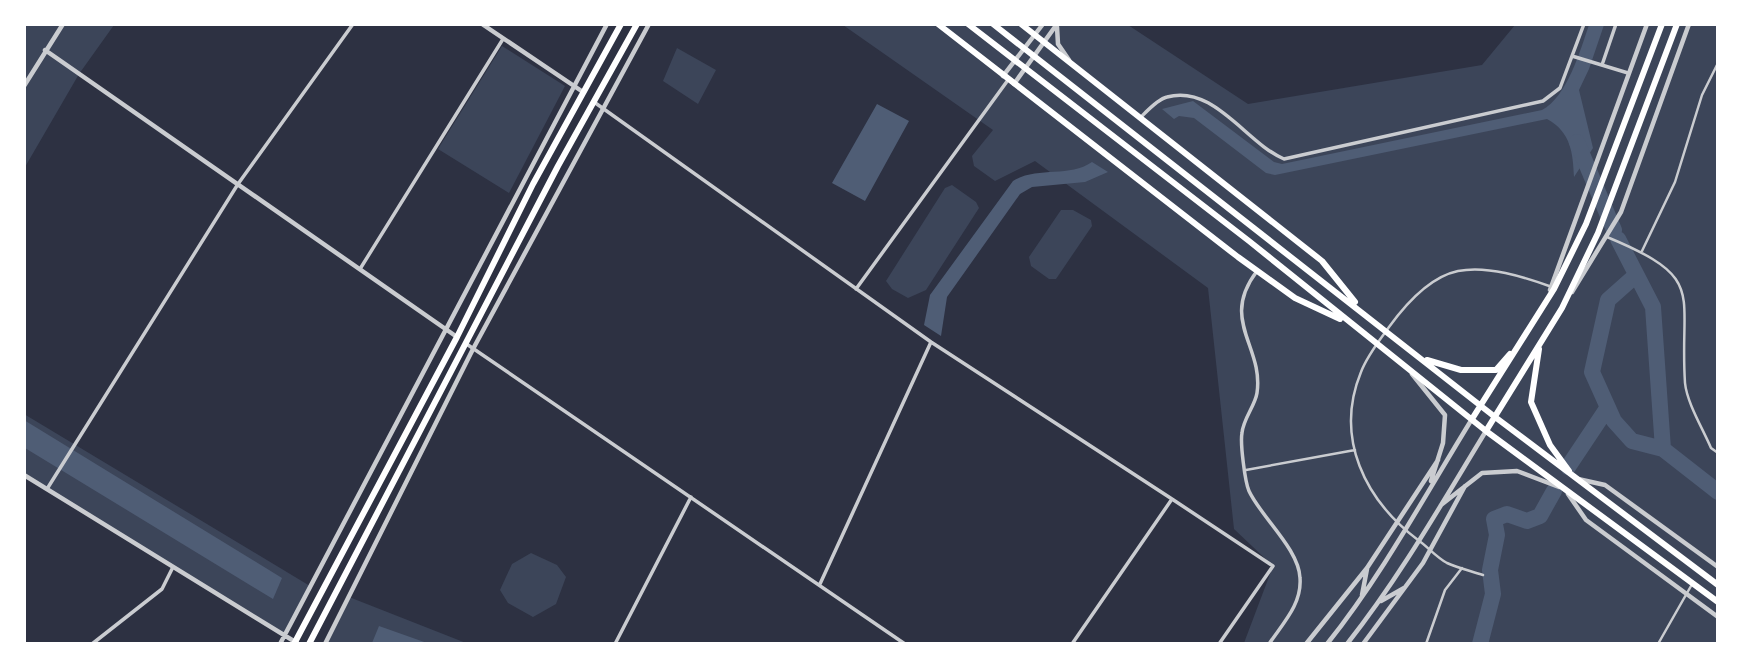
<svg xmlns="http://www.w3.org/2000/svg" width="1742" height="668" font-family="Roboto,sans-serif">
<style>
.green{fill:#3c4559}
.water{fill:#4f5d75}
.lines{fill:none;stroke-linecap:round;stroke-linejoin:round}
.river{stroke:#4f5d75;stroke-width:16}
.pedestrian{stroke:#caccd0;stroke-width:2.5}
.minor{stroke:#caccd0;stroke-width:3.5}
.tertiary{stroke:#caccd0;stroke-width:4.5}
.primary{stroke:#fff;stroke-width:6}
.trunk{stroke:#fff;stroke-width:6}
</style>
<rect width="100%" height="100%" fill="#2d3142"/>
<!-- green -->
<path class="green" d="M24,25H114L79,74L25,167Z
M843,25H1128L1248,104L1482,65L1515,25H1717V643H1244L1273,566L1234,529L1208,288L1035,161L995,181L974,166L972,156L993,130Z
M502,46L565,86L509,193L438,149Z
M677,48L716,70L698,104L663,81Z
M952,185L976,202L979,208L926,290L908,298L892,289L886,281L945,188Z
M1061,210H1073L1091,220L1092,226L1056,279H1049L1031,266L1029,257Z
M24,414L310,586L284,636L25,475Z
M531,553L557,565L566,577L556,604L533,617L508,603L500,590L512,564Z
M349,597L466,643L325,644Z"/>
<!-- water -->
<path class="water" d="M1589,25H1604L1589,69L1579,90L1593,148L1574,177C1573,153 1571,132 1547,119L1275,175L1266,173L1194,118L1179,116L1174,119L1162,109L1193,101L1274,162L1282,164L1542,110C1567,97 1580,51 1589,25Z
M877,104L909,121L865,201L832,183Z
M1092,162L1108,172L1085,182L1032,187L1020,194L947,297L941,336L924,325L930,295L1013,181C1037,166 1069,178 1092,162Z
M24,420L282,578L273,599L25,448Z
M379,626L427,643H372Z"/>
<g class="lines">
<!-- river -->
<path class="river" d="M1577,142L1614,230
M1618,239L1653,307L1663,449L1718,492
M1635,276L1608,300L1592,372L1614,421L1632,441L1663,449
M1568,467L1608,407
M1480,644L1493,594L1490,570L1497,535L1494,519L1507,514L1527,521L1540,516L1554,491"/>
<!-- pedestrian -->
<path class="pedestrian" d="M1607,237C1708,279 1679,291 1685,383C1687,403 1703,429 1711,448L1718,453
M1642,251L1675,182L1702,95L1718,63
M1246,470L1355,450
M1483,575C1471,571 1458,568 1447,563C1436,557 1428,547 1418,540C1365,500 1334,438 1361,372C1367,356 1379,341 1389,327C1405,305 1429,277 1458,271C1487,265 1524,277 1552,287
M1426,644L1445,590L1462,568
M1658,644L1691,586"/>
<!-- minor -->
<path class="minor" d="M1572,56L1628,73
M1602,65L1616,24
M594,102L931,342L1172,499
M1141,117C1148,110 1158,99 1167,97C1214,84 1246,143 1284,159L1543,101L1560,88L1584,24
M360,269L503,39
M1257,271C1219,321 1264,346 1257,393C1255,406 1243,419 1242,433C1240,443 1245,482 1249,491C1261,517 1299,549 1300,578C1302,604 1283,623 1269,644
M856,289L1008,80
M468,345L905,644
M47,489L238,184L353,24
M820,584L931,342
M92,644L162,589L173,567
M615,644L691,497
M1072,644L1172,499L1273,566L1219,644"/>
<!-- tertiary -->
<path class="tertiary" d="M482,24L583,92
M1057,27L1058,44L1069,60
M45,50L457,337
M1003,76L1043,24
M1014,84L1057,24
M24,86L63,24
M1550,290L1647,24
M1572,292L1621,212L1689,24
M1412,374L1445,415L1443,443L1431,481
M24,475L297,643
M1578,479L1605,485L1718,567
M1568,494L1586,520L1718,617
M1441,505L1482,473L1517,471L1559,487
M1362,595L1367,569
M1381,601L1404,588
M280,644L607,24
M325,644L473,349L649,24
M1306,644L1367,568L1438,460
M1327,644C1383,574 1425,495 1472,419
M1347,644C1400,577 1442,503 1486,431
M1363,644L1423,563L1465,486"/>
<!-- primary -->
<path class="primary" d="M294,644L457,337L533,184L621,24
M309,644L558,166L637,24"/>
<!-- trunk -->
<path class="trunk" d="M938,24L1238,257L1295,298L1340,319
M968,24L1249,241L1486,431L1718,602
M993,24L1495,417L1718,585
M1021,24L1322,261L1355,302
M1539,349L1531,402L1550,445L1569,471
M1427,360L1461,370H1496L1510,354
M1472,419L1554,289L1586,224L1662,24
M1486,431L1562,308L1598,233L1677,24"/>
</g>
<!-- border -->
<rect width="1742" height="668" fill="none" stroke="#ffffff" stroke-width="52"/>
</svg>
